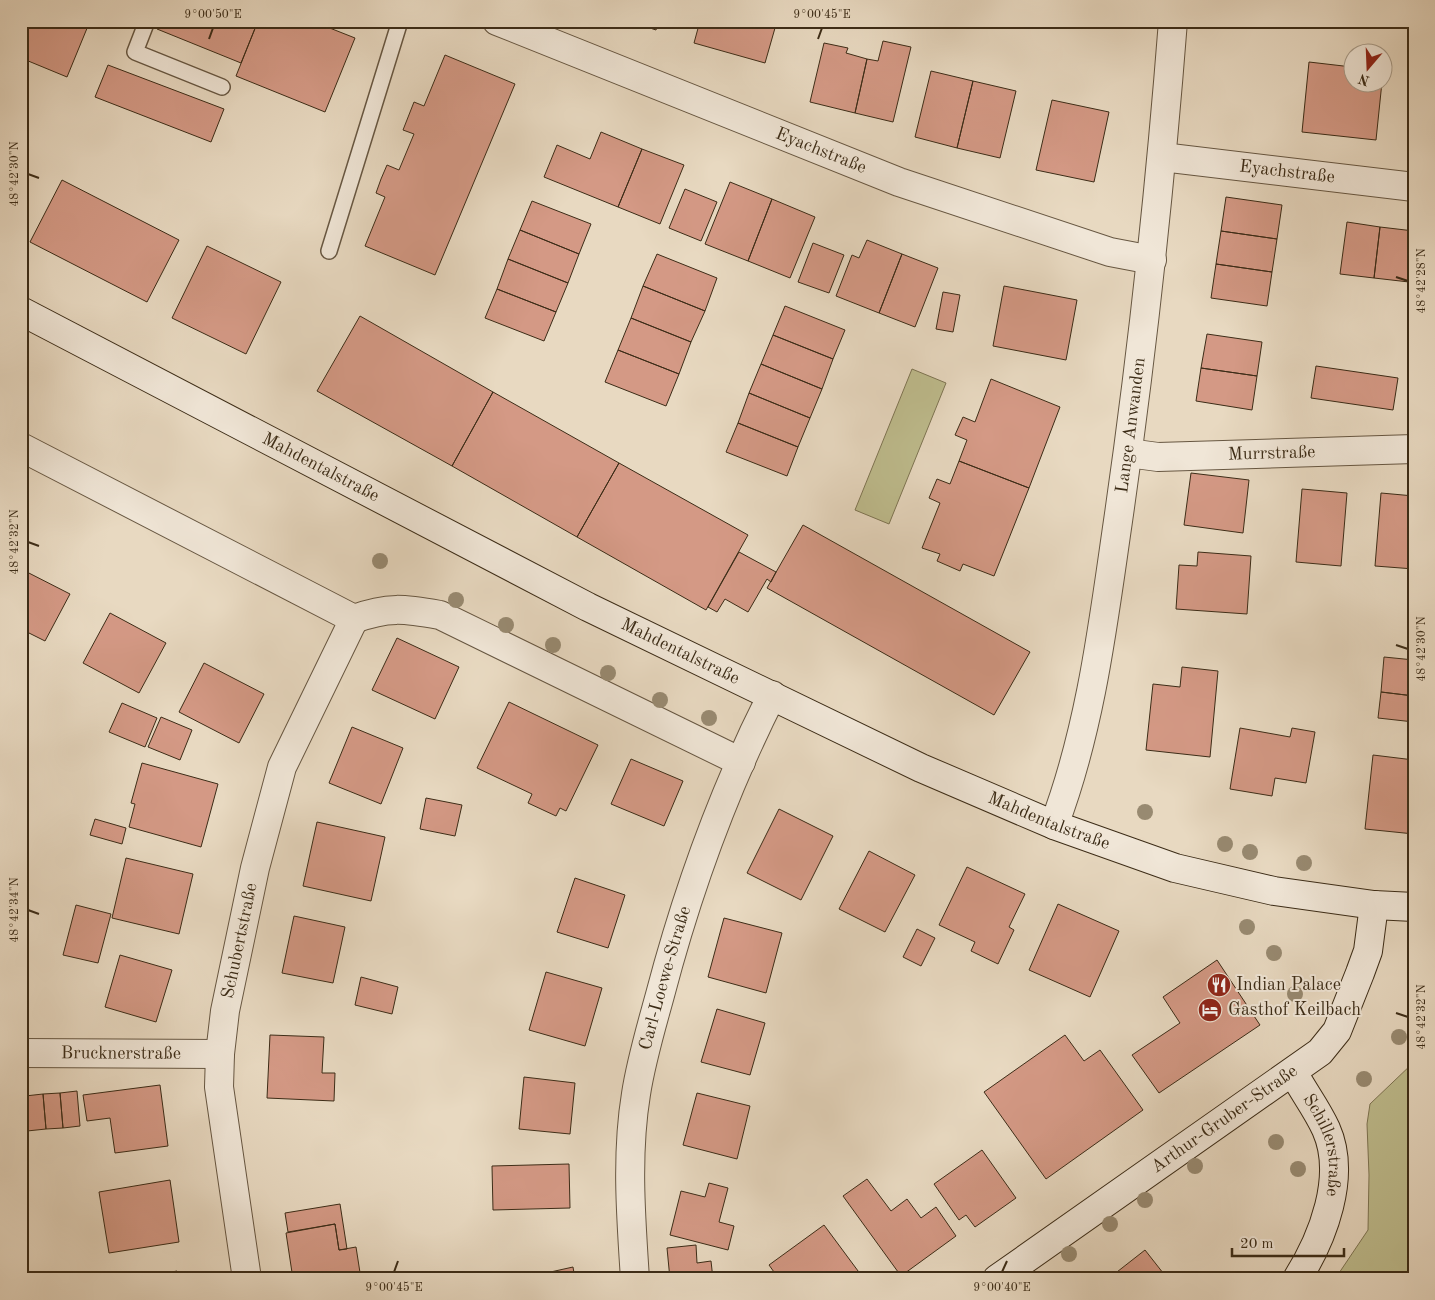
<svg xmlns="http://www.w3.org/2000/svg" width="1435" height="1300" font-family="'Old Standard TT',serif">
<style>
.green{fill:#bebc8d;stroke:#7d7452}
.building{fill:#d49985;stroke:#3c2c17}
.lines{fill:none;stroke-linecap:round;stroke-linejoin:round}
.lane-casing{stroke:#675742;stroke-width:18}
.street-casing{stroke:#675742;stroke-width:30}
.secondary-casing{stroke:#3c2c17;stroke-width:30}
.lane{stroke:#f0e6d7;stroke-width:15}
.street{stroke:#f0e6d7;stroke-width:28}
.secondary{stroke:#f0e6d7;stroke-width:28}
.tree{fill:#988a71}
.ticks{fill:none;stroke:#3c2c17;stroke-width:2}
.labels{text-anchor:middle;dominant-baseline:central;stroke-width:4;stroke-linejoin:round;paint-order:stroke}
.street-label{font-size:18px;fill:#3c2c17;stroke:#f0e6d7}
.poi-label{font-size:18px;fill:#3c2c17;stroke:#f0e6d7;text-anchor:start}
.neatline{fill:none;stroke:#3c2c17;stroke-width:2}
.ticks-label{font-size:12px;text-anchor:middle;fill:#3c2c17}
</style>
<rect width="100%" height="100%" fill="#e8d9c1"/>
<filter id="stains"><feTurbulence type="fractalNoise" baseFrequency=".004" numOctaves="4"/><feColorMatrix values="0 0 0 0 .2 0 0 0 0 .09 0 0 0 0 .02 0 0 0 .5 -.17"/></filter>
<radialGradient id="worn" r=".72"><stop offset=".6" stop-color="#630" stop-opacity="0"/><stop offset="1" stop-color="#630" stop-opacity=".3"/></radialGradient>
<!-- green -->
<path class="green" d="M912,369L946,383L889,524L855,510Z
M1414,1062V1279H1335L1368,1230L1369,1175L1367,1124L1370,1104Z"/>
<!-- building -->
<path class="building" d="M21,21H90L67,77L21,58Z
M160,21H258L241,63L157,29Z
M258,21H312L355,38L325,112L236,76Z
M629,21H659L656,30Z
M700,21H777L765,63L694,43Z
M883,41L911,47L893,122L855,113L867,59L878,61Z
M824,43L848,48L846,53L867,59L855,113L810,102Z
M445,55L515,84L435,275L365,246L385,197L376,193L381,179L387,165L399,170L414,134L403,130L414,102L424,106Z
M1309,62L1352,67V82H1382L1376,140L1302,132Z
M108,65L224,109L211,142L95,97Z
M931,71L973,81L957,148L915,137Z
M973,81L1016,91L1000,158L957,148Z
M1052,100L1109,112L1094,182L1036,170Z
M1414,101V142L1410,141Z
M601,132L642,149L618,207L544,177L557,145L590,159Z
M642,149L684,165L660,224L618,207Z
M62,180L179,240L147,302L30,242Z
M730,182L772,199L748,261L705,244Z
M685,189L717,202L701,241L669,228Z
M1226,197L1282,205L1277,239L1221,231Z
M772,199L815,217L790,278L748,261Z
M532,201L591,224L579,254L520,230Z
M1347,222L1380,227L1374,278L1340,274Z
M1380,227L1414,231L1409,282L1374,278Z
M520,230L579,254L568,283L508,259Z
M1221,231L1277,239L1272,272L1216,264Z
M867,240L902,254L879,313L836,296L852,255L859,258Z
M813,243L844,255L829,293L798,282Z
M207,246L281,282L246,354L172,318Z
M657,254L717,278L705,311L643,286Z
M902,254L938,268L915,327L879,313Z
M508,259L568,283L556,312L497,289Z
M1216,264L1272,272L1267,306L1211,298Z
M643,286L705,311L691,342L631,318Z
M1004,286L1077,300L1066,360L993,346Z
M497,289L556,312L544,341L485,318Z
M943,292L960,295L953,332L936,329Z
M785,306L845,330L833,359L773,335Z
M360,316L493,392L452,466L317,391Z
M631,318L691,342L679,374L618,350Z
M1207,334L1262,342L1257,376L1201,368Z
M773,335L833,359L822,389L761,364Z
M618,350L679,374L666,406L605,382Z
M761,364L822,389L810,418L749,393Z
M1316,366L1398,378L1393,410L1311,398Z
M1201,368L1257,376L1252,410L1196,401Z
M991,379L1060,407L1029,488L959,461L967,440L955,435L963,417L975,422Z
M493,392L619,463L577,537L452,466Z
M749,393L810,418L798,447L738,423Z
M738,423L798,447L787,476L726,452Z
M959,461L1029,488L994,576L963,564L960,571L937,561L940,554L922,548L940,503L929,498L937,479L950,484Z
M619,463L748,535L706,610L577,537Z
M1191,473L1249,480L1243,533L1184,525Z
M1302,489L1347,493L1341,566L1296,562Z
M1381,493L1414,496V569L1375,566Z
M803,525L1030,652L994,715L767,588Z
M739,552L776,572L771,582L767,579L748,612L725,599L717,612L708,607Z
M1198,552L1251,556L1247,614L1176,609L1179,565L1197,566Z
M21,569L70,594L45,641L21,629Z
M110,613L166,643L139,693L83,663Z
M397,638L459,667L435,719L372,690Z
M1384,657L1414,660V696L1381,692Z
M204,663L264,694L239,743L179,712Z
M1182,667L1218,671L1210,757L1146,750L1153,684L1180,687Z
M1381,692L1414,696V722L1378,718Z
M509,702L598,745L566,811L560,808L556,816L528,803L532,794L477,768Z
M122,703L157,718L145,747L109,732Z
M161,717L192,730L180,760L148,747Z
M352,727L403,748L381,804L329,783Z
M1240,728L1290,737L1292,728L1315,732L1306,783L1275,778L1272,796L1230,789Z
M1373,755L1414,760V834L1365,829Z
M631,759L683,781L664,826L611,804Z
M142,763L218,784L201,847L129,827L135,804L131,803Z
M426,798L462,805L455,836L420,829Z
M779,809L833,836L801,900L747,873Z
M95,819L126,828L122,844L90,835Z
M317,822L385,837L371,901L303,886Z
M869,851L915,875L885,932L839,909Z
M126,858L193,874L179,934L112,918Z
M967,867L1025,894L1009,927L1014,930L998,964L971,951L975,942L939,925Z
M575,878L625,895L608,948L557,932Z
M1058,904L1119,931L1090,997L1029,970Z
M76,905L111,914L98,963L63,955Z
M294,916L345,927L333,983L282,973Z
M724,918L782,933L766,993L708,977Z
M917,929L935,938L921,966L903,957Z
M120,955L172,970L156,1022L105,1007Z
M1217,960L1260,1025L1159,1093L1132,1055L1180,1023L1163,997Z
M546,972L602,988L585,1046L529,1030Z
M361,977L398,987L392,1014L355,1005Z
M717,1009L765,1023L750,1075L701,1062Z
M270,1035L324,1037L322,1073H335L334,1101L267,1098Z
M1065,1035L1084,1061L1100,1050L1143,1110L1046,1179L984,1092Z
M524,1077L575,1083L570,1134L519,1129Z
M160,1085L168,1146L115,1153L110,1118L87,1121L83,1095Z
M77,1091L80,1126L63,1128L60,1093Z
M60,1093L63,1128L46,1129L43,1094Z
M697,1093L750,1106L737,1159L683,1145Z
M43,1094L46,1129L27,1131L25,1096Z
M21,1096H25L27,1131H21Z
M982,1150L1016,1198L975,1227L966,1215L959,1220L934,1184Z
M569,1164L570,1208L493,1210L492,1166Z
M867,1179L891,1211L907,1199L921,1218L936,1207L956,1236L901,1276L843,1196Z
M170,1180L179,1242L109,1253L99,1192Z
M709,1183L728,1188L719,1222L734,1226L728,1250L670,1235L681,1191L705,1197Z
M340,1204L347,1249L339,1250L335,1224L288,1232L285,1213Z
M335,1224L339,1250L356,1247L361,1279H293L286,1233Z
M824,1225L864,1279H779L769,1265Z
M696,1245L697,1263L711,1261L713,1279H670L667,1248Z
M1145,1250L1167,1278L1108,1279Z
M573,1267L575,1279H519Z
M177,1271L179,1279H134Z"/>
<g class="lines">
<!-- lane casing -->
<g class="lane-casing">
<path id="lane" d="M147,21L135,52L222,87
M329,251L400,21"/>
</g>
<!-- street casing -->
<g class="street-casing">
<g id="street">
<path id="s1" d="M497,21L899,182L1110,252L1152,260"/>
<path id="s2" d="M1162,157L1414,187"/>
<path d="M21,447L354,619C388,606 405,609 440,615L741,762"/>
<path id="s3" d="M1128,453L1158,457L1414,449"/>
<path id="s4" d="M1054,825C1091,727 1103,624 1118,521C1142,355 1160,189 1173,21"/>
<path id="s5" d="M21,1053L220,1054"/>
<path id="s6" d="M247,1279L219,1087L220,1054L225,1011L255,868L282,767L354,619"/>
<path id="s7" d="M635,1279C631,1218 626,1155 636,1094C641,1061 651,1028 660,995C687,892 724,790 772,695"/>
</g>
</g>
<!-- secondary casing -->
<g class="secondary-casing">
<g id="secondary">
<path id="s8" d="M21,311L588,607L921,768L1054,825L1175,868L1274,891L1374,905L1414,907"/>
<path id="s9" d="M1293,1072C1303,1091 1317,1109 1326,1129C1347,1176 1323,1238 1297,1279"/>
<path id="s10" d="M997,1279L1320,1052L1337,1031L1360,973L1368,951L1374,905"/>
</g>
</g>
<!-- lane -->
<use href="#lane" class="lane"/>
<!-- street -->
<use href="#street" class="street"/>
<!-- secondary -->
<use href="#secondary" class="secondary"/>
</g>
<!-- trees -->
<g class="tree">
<circle cx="380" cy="561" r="8"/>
<circle cx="456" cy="600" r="8"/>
<circle cx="506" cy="625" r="8"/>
<circle cx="553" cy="645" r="8"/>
<circle cx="608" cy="673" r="8"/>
<circle cx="660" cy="700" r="8"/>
<circle cx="709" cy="718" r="8"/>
<circle cx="1145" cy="812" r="8"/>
<circle cx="1225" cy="844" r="8"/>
<circle cx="1250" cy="852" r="8"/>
<circle cx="1304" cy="863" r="8"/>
<circle cx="1247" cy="927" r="8"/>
<circle cx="1274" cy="953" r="8"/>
<circle cx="1295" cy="994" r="8"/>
<circle cx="1399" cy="1037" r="8"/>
<circle cx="1364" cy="1079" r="8"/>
<circle cx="1276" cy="1142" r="8"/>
<circle cx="1195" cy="1166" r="8"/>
<circle cx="1298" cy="1169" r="8"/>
<circle cx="1145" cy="1200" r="8"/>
<circle cx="1110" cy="1224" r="8"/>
<circle cx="1069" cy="1254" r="8"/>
</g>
<!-- ticks -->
<path class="ticks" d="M209,39L213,28M818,39L822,28M28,174L39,178M1396,277L1408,281M28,542L39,546M1396,645L1408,649M28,910L39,914M1396,1013L1408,1017M394,1272L398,1261M1002,1272L1007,1261"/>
<!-- icons -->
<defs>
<g id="restaurant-disc" transform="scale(1.25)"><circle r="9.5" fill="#8f2418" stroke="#f0e6d7"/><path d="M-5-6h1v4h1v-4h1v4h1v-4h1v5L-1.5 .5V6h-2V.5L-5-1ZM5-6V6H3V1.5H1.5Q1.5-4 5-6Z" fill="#fff"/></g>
<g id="hotel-disc" transform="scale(1.25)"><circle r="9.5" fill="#8f2418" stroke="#f0e6d7"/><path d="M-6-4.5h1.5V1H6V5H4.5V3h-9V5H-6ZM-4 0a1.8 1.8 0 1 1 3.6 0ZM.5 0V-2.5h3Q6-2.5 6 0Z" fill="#fff"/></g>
</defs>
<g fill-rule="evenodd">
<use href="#restaurant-disc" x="1219" y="985"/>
<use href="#hotel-disc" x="1210" y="1010"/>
</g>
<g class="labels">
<!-- street labels -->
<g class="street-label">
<text stroke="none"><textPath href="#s1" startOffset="349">Eyachstraße</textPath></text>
<text stroke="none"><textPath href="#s2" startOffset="126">Eyachstraße</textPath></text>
<text stroke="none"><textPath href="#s4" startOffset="408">Lange Anwanden</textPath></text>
<text stroke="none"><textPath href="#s3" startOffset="144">Murrstraße</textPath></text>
<text stroke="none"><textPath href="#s8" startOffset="338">Mahdentalstraße</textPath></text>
<text stroke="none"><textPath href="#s8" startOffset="742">Mahdentalstraße</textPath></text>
<text stroke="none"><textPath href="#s8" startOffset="1148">Mahdentalstraße</textPath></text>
<text stroke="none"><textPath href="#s6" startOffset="342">Schubertstraße</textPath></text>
<text stroke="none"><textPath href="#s7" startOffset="305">Carl-Loewe-Straße</textPath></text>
<text stroke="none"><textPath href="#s5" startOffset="100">Brucknerstraße</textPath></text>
<text stroke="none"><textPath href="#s10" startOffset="278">Arthur-Gruber-Straße</textPath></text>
<text stroke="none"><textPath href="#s9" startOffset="81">Schillerstraße</textPath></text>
</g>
<!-- poi labels -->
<g class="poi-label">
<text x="1236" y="985">Indian Palace</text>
<text x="1228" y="1010">Gasthof Keilbach</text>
</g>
</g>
<!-- margin -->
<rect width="1435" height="1300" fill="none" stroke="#e8d9c1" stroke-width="55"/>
<!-- north arrow -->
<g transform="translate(1368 68) rotate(199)"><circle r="24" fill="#f0e6d7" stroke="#a89c8a"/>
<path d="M0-4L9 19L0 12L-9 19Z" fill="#8f2418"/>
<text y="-8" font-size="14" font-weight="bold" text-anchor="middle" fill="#3c2c17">N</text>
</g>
<!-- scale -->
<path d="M1232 1248v8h112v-8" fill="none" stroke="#3c2c17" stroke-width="2.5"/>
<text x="1240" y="1248" font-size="15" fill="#3c2c17" stroke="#f0e6d7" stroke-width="4" paint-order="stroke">20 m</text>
<rect x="28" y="28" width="1380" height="1244" class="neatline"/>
<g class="ticks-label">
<text x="213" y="18">9°00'50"E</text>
<text x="822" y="18">9°00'45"E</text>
<text transform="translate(14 174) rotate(-90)" y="4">48°42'30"N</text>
<text transform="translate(1421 281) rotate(-90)" y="4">48°42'28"N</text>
<text transform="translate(14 542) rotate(-90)" y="4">48°42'32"N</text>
<text transform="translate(1421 649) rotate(-90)" y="4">48°42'30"N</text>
<text transform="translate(14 910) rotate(-90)" y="4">48°42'34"N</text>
<text transform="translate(1421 1017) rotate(-90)" y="4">48°42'32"N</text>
<text x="394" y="1291">9°00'45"E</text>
<text x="1002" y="1291">9°00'40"E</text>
</g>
<rect width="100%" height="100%" filter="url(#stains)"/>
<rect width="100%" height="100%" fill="url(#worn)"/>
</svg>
